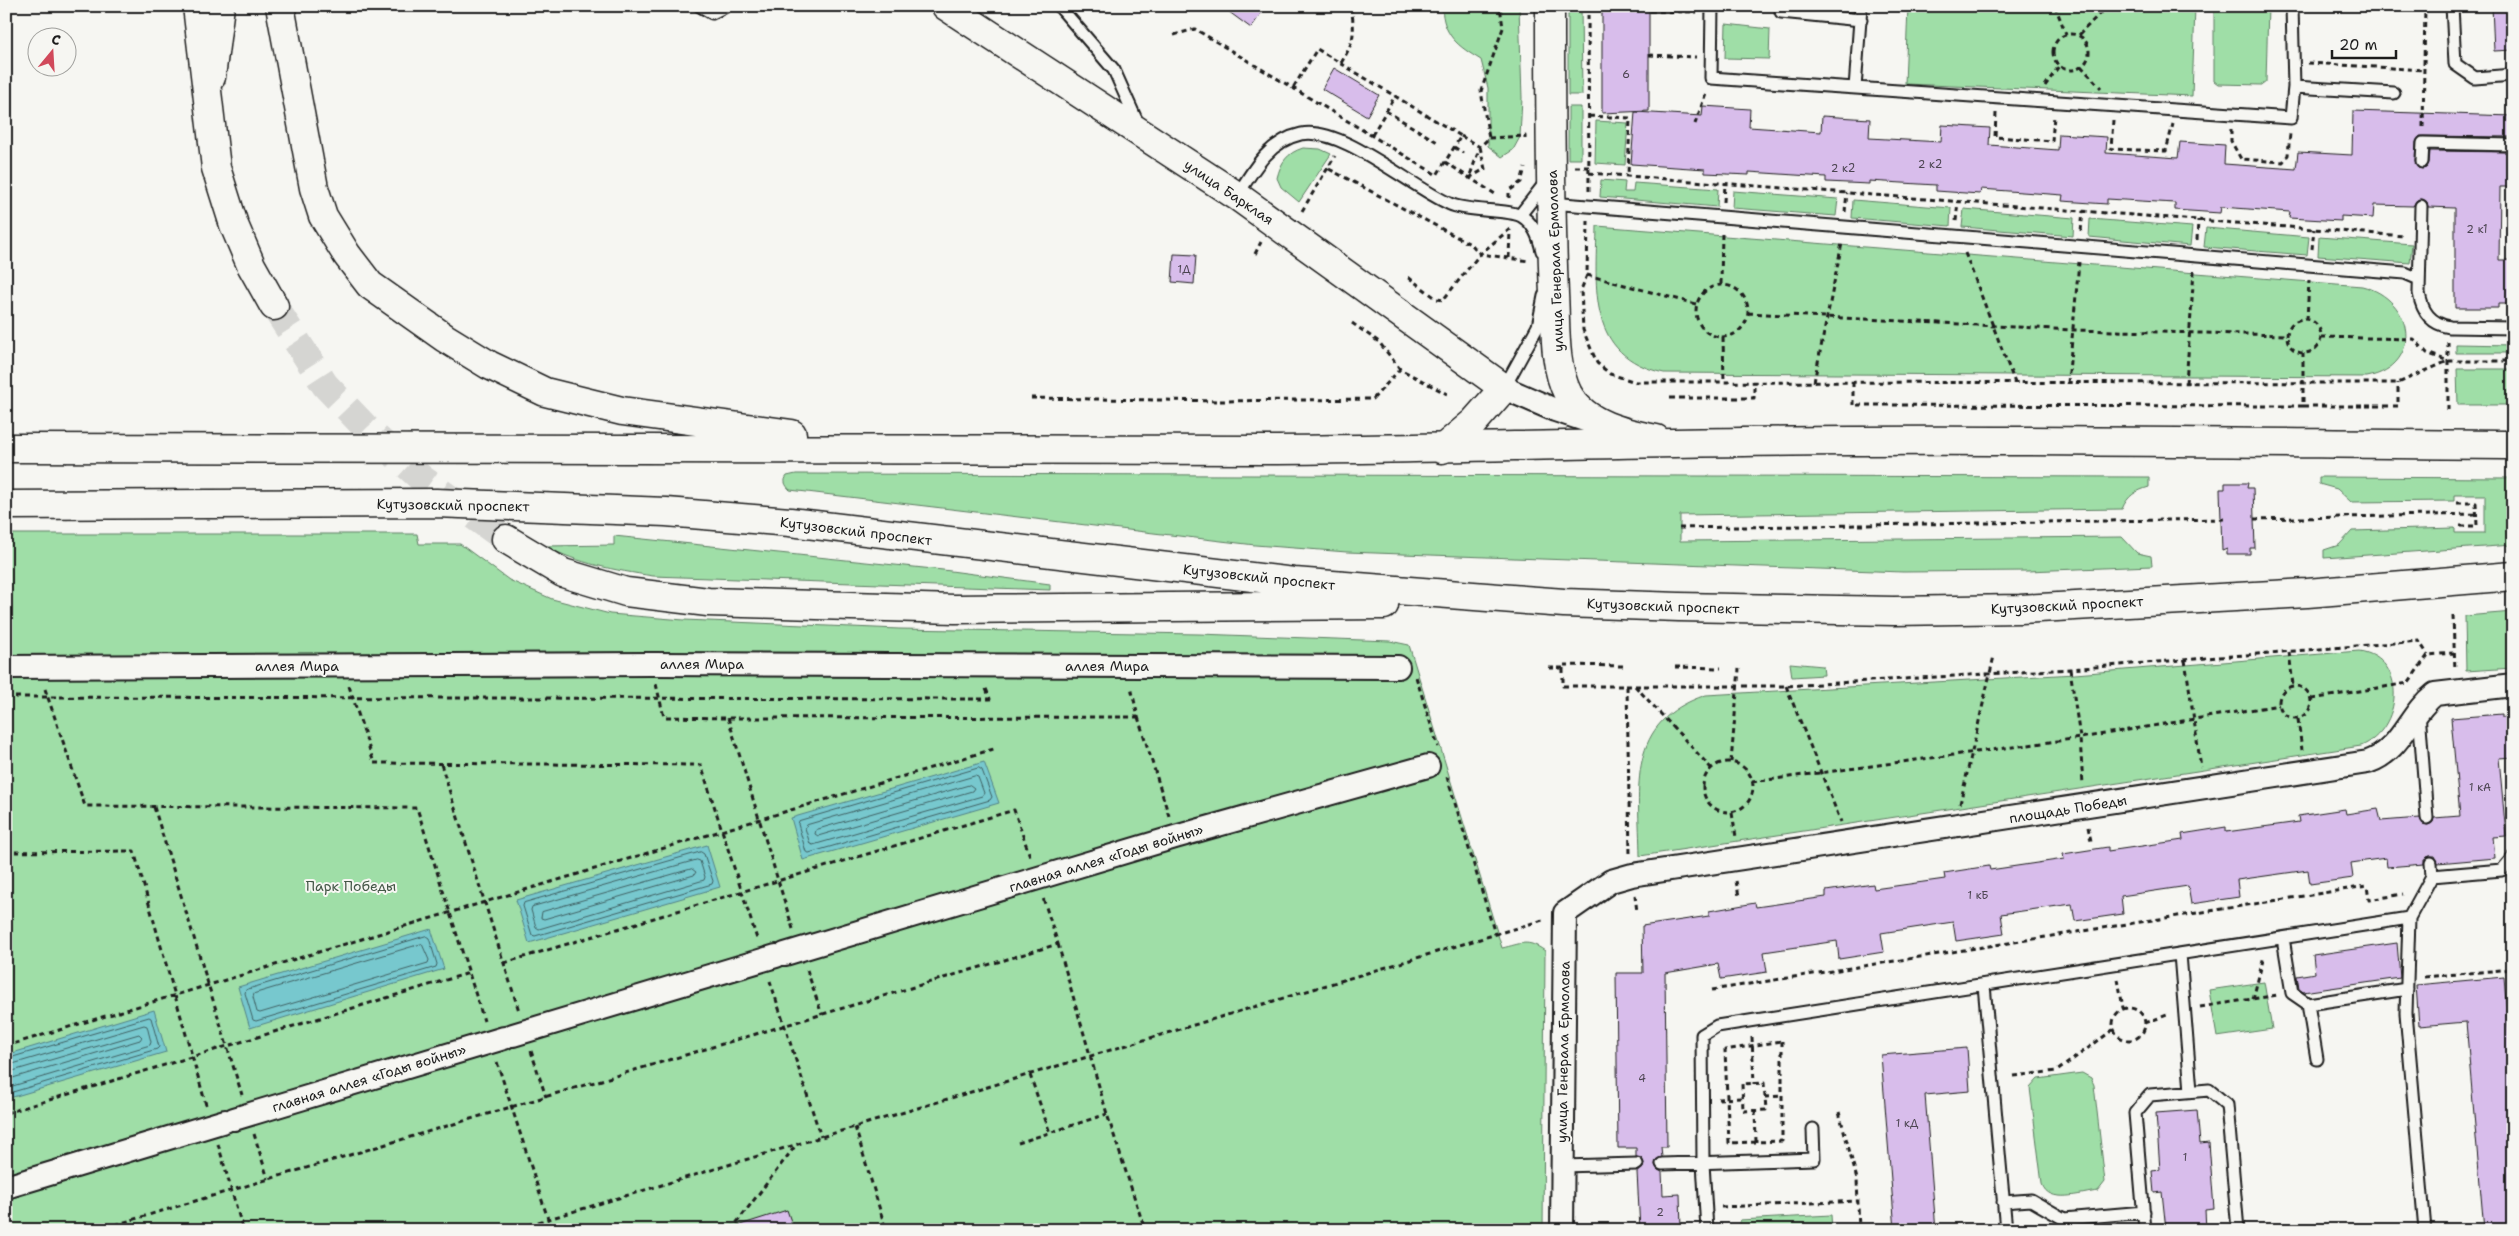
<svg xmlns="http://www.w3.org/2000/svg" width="2519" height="1236" font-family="'Shantell Sans',sans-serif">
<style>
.green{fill:#9fdea7;stroke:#5e7d62}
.water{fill:#77c8ce;stroke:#538387}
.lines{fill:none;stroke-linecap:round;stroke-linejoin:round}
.shore{stroke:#406163;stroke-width:1}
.building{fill:#d8bdeb;stroke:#1c1c1c}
.primary-tunnel{stroke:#d5d5d2;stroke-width:28;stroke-dasharray:28 14;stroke-linecap:butt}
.lane-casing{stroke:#1c1c1c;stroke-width:15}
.street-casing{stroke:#1c1c1c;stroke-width:26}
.secondary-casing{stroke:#1c1c1c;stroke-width:31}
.primary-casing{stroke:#1c1c1c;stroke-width:31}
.path{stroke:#1c1c1c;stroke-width:3;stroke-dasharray:5 4;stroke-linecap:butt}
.lane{stroke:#f6f6f2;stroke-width:11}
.street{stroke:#f6f6f2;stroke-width:22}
.secondary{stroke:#f6f6f2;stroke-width:28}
.primary{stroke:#f6f6f2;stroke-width:28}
.labels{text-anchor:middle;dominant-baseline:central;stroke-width:4;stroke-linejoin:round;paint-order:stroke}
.number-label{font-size:11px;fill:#4b4450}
.street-label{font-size:14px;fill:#1c1c1c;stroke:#f6f6f2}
.park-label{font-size:14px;fill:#435646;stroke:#f6f6f2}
</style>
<rect width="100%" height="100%" fill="#f6f6f2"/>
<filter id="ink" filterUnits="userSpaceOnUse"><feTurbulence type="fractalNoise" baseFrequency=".02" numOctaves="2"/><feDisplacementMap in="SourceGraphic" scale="10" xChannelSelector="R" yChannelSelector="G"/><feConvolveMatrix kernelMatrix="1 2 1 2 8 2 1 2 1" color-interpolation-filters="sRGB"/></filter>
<g filter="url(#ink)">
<!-- green -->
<path class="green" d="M1442,6H1519L1522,98L1520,137L1513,150L1502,157L1488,146V88L1481,60C1458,46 1443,36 1442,6Z
M1568,6H1581L1582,95H1568Z
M1908,6H2195L2192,96L1905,84Z
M2214,6H2268L2266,82L2262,85L2218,84L2214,81Z
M1726,24L1770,29L1769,59L1725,58Z
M1568,107H1581V159H1568Z
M1596,121L1628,123L1625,165L1595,163Z
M1303,148L1320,149L1331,154L1299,202L1281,187L1277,178C1281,162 1287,153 1303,148Z
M1601,180L1625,182L1624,192H1633L1634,183L1718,189L1717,207L1600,197Z
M1733,191L1838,199L1836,216L1732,208Z
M1853,200L1951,208L1950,226L1852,218Z
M1964,209L2074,218L2073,236L1962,227Z
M2090,219L2192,227L2190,246L2089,237Z
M1597,226L2362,286C2415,299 2424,366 2367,377L1664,373C1586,356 1596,288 1597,226Z
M2206,228L2309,237L2307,255L2204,247Z
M2319,237L2412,244L2410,263L2318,256Z
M2456,344L2513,345V353H2456Z
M2457,369H2513V405H2458Z
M796,474L2149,477V487C2136,491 2128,495 2122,509L1680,515V541L2122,537L2137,553L2151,556L2152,566L2028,571L1903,572L1347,552L1255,545L790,490C785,485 783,481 787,476Z
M2319,477L2513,478V545L2324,558V550L2339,545L2352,531L2455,528V533H2485V495H2454V501L2351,502L2337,489L2319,484Z
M6,534H417L419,544H460L509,580L552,599L610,614L684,620L899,629L1199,634L1390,641L1409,645L1502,948C1521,944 1527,938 1545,951L1543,1230H6Z
M614,536L943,570L1050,584V590L653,576C614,570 579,564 545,546L614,545Z
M2513,612V668L2466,671L2465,616Z
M2359,651C2409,658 2402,730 2361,746L1640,856C1639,787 1625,722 1706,695L2075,674Z
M1790,663L1823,666L1824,675L1792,677Z
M2264,982L2272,1029L2217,1037L2209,990Z
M2082,1073L2091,1078L2094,1085L2105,1182L2098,1191C2081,1193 2049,1205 2042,1184L2030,1088L2038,1079Z
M1831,1215L1832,1230H1740V1220Z"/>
<!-- water -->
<path class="water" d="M984,762L999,803L803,860L791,818Z
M707,845L720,887L529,943L516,900Z
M431,929L444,969L250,1028L238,987Z
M154,1010L166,1052L6,1099V1055Z"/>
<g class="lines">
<!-- shore -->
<path class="shore" d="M979,768L982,770L992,797L990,800L809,853L806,852L798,824L799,821Z
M975,776L978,777L984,793L982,796L813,845L810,844L805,828L807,825Z
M970,785L974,788L972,791L818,836L815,834L816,830Z
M701,852L704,854L713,881L712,884L535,936L532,935L523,906L524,903Z
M697,860L700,861L705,877L704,880L539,929L536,927L531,910L532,907Z
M692,869L696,872L694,875L544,919L541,918L542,912Z
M426,936L429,938L437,964L436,967L256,1021L253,1020L245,993L246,990Z
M422,944L429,960L428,963L260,1013L257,1012L253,997L254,994Z
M6,1059L149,1017L151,1018L159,1047L157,1049L6,1094
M6,1066L144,1025L147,1026L151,1042L150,1045L6,1088
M6,1073L139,1034L142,1037L140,1040L6,1080"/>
</g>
<!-- building -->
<path class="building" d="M1221,6H1266L1251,28Z
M1602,6H1649V111L1602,113Z
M2492,6H2513V50L2494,51Z
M1334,68L1379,95L1367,116L1322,89Z
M1703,106L1750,109L1749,127L1821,132L1822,116L1870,119L1869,138L1941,142L1942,125L1990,128L1989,145L2058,150L2059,134L2107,137L2106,153L2178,158L2180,142L2225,145L2224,164L2296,169L2298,152L2352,155L2353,111L2513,116V137L2420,136L2416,142L2415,162L2418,168H2426L2429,163L2430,151L2513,152V187H2500L2499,260H2513V304H2498V308H2455V208L2428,207L2427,202L2422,199L2417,200L2413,206L2374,205L2373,218L2341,216V221L2289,218L2290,212L2221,207L2220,213L2175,210V203L2107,199V204L2062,201L2063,195L1981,189L1980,194L1936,191V185L1869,181V184L1826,182V177L1749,172V175L1705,173V169L1631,164L1635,112L1702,116Z
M1174,254L1196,255L1194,284L1172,282Z
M2225,483H2248L2247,488H2253L2255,548H2250V554H2227V549L2222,551L2220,489H2225Z
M2502,714V717H2513V757L2499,758L2506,836L2493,837L2495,858L2438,863L2435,856H2430L2424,859V864L2387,867L2386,858L2351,863L2353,878L2310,884L2308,870L2237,880L2239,897L2191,904L2188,886L2121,896L2123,914L2075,921L2072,904L2001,914L2004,934L1956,941L1953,922L1881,933L1884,952L1839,959L1837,941L1764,952L1767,972L1721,979L1718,964L1665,973L1667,1147H1661L1662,1157L1656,1160L1655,1165L1658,1170L1662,1172L1663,1195L1680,1194L1681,1230H1640L1637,1172L1643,1168L1644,1163L1641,1158L1636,1157V1148H1618L1616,973H1643L1642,926L1709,916V911L1755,903L1756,907L1826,897V891L1873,884L1874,889L1945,879L1944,873L1989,866L1990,870L2064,859L2063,854L2108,847V851L2183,840L2182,834L2226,827V832L2299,822L2298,816L2345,809L2346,814L2378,809L2381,821L2420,818L2423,824L2428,825L2433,822L2434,818L2460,816L2451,718Z
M2397,943L2400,978L2303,992L2299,989L2297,976L2315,973L2313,955Z
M2504,977L2513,1084V1230H2484L2466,1022L2419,1026L2416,985Z
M1967,1048L1970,1091L1925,1095L1936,1230H1895L1881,1055Z
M2197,1110L2200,1144L2209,1143L2214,1209L2205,1210L2206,1230H2166L2162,1192L2154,1193L2152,1171L2160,1170L2156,1113Z
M787,1210L794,1230H738L737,1226Z"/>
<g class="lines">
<!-- primary-tunnel -->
<path class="primary-tunnel" d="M274,306L325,385L370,432L421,478L506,539"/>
<!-- lane casing -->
<g class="lane-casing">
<path id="lane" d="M700,6L712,13L726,6
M1059,6L1114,70L1139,126
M1712,6L1711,78L2291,118L2294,87L2292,6
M2452,6L2455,64L2475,78L2513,75
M1781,12L1861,20
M2294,87L2394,93
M1855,88L1861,6
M2422,162L2423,143L2513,145
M1237,196C1253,170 1269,141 1301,134C1341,125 1412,188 1450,204C1467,212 1510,209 1521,216C1534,223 1539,237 1542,251
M1551,203L2405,273L2419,279
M2421,206L2419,293C2422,311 2430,324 2450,327L2513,328
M1520,215L1542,187L1545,180
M1504,388L1538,326L1544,296
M2419,712L2427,818
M2432,876L2502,870L2513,857
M2409,918L2406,1013L2425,1230
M2283,938L2292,993L2308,1004
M2180,954L2191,1091
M1984,985L2006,1230
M2317,1059L2308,1004L2407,989
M1662,1164L1814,1159L1813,1129
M1562,1166L1637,1164
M2003,1202L2031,1200L2064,1219L2144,1212
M1707,1230L1703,1163L1702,1035L1717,1026L2409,918L2432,876L2431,863
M2145,1230L2135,1113L2150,1095L2209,1090L2227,1105L2238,1230"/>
</g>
<!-- street casing -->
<g class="street-casing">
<path id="street" d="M1504,388L1555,410L1594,423
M6,667L651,664L1398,667
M785,954L1175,837L1428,766
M513,1035L776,956
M234,1119L504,1038
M6,1187L225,1121
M1562,1230L1565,913L1611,881L1632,875L2368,762C2402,750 2408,715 2435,694L2513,685"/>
</g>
<!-- secondary casing -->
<g class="secondary-casing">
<path id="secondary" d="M946,6L1237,196L1504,388L1474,422L1442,449
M1550,6C1550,102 1550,198 1554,294C1556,325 1553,365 1568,394C1585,425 1625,433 1656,439
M211,77L220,6"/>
</g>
<!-- primary casing -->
<g class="primary-casing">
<path id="primary" d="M197,6L216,168L234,225L251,265L274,306
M280,6L314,188L323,216L347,255L370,285L445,338L489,365L545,392L622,411L792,434
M6,448L1276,450C1409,449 1541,445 1674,443C1953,438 2233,443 2513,445
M6,505L436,503L666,512L790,522L1294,582L1564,603L1679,607L1894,611L2020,609L2307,593L2513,576
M506,539L563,573L626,592L708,602L955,609L1384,605"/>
</g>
<!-- path -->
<path class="path" d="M1588,6L1589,191
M2055,6L2066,34
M1650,11L1697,12
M2053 52a18 18 0 1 1 36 0a18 18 0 1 1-36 0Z
M1174,35L1195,29L1437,175L1461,136L1317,49L1293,88
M2079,35L2107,6
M1649,55L1696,57
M1341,63C1355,40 1355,33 1351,6
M2308,63L2425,70
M2081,66L2101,88
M2045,86L2059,66
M1386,111L1439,143
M1996,113L1995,137L2052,141L2054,116
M1589,116L1630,118L1628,176
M2113,120L2111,149L2166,151L2173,124
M1695,124L1706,93
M2423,127L2425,6
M2231,129V141L2241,159L2283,162L2288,155L2290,133
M1372,135L1395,96
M1461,136L1480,147L1489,138L1481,91L1503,28L1500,6
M1489,138L1525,136V139
M1454,147L1463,153
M1480,147L1485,169L1469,178Z
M1445,162L1495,194
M1575,167H1589
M1329,169L1472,245L1480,254L1443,300L1437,299L1408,277
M1589,173L2404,236
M1509,198V191L1521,182L1525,168
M1724,202L1725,183
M1302,211L1335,156
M1845,212L1847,193
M1588,221L1587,275L1581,290L1583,330L1597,363L1610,374L1636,382L2398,383L2448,361
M1956,221L1958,201
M1510,229L1480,254L1529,261
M2081,231L2083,211
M2197,240L2198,220
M2312,249L2314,229
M1965,253L2015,383
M1255,254L1261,242
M1509,258L1510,230
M1587,275L1696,304
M1721,284L1722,233
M1696 311a26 26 0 1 1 52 0a26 26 0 1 1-52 0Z
M1748,313L2073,330L2287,335
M2287 336a17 17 0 1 1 34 0a17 17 0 1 1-34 0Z
M2307,320L2309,280
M1352,323L1379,342L1400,369L1447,394
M1723,337L1724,382
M2321,337L2414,339L2427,353L2448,361H2513
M2448,342V410
M1814,382L1842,243
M1853,382V405L2303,406V353
M2068,383L2079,262
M2186,383L2194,271
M1031,398L1224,401L1373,399L1400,369
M1670,398H1754V382
M2303,406H2398V383
M2457,503H2476L2477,526H2457
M2254,519L2477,514
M1679,528L2227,519
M2453,616L2455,671
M2289,652L2293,685
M2185,660L2201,767
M1623,666L1563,665V686H1786L2070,669L2419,641L2428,655
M1675,667L1721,668
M1549,668H1563
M2070,669L2080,738L2083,785
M1416,677L1438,747
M656,684L664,717L728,718L1138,717L1131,687
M2279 702a16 16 0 1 1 32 0a16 16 0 1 1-32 0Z
M349,686L374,763L701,765L757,939
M1627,686L1630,855
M1635,686L1711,768
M1786,686L1841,822
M45,689L85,806L417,808L484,1021
M6,697L990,699L985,686
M2312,699L2408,683L2428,655L2454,653
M1138,717L1169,816
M728,718L793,929
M2298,719L2302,750
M1703 787a25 25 0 1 1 50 0a25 25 0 1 1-50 0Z
M1731,762L1739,669
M441,764L519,1011
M1447,777L1495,934
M1752,782L2080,738L2279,705
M1960,804L1994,656
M154,807L242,1095
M1732,813L1736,837
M2088,827L2091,841
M6,852L134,851L206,1105
M1736,881L1739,896
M1635,895L1637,912
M1058,944L1107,1114L1145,1230
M504,963L1014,810L1031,859
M807,970L822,1015
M2424,977L2513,969
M2118,979L2123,1008
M770,981L821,1137
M1712,990L2367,886L2369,900L2403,894
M2253,999L2264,956
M2200,1007L2278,995
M2113 1024a16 16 0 1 1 32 0a16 16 0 1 1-32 0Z
M2145,1023L2170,1014
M1752,1037L1754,1084
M1782,1041V1141L1729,1143L1725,1050Z
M6,1046L997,748
M531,1051L546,1097
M497,1062L548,1219
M1030,1075L1050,1133
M2014,1076L2057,1071L2114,1029
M1764,1083L1766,1110L1743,1111L1742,1084Z
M1765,1097L1782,1096
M1718,1099L1743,1098
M1755,1110L1756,1142
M1839,1112L1857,1179L1859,1230
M6,1113L469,973
M855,1127L886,1230
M254,1134L268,1179
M1018,1143L1107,1114
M218,1144L243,1230
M1721,1207L1858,1201
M98,1230L1058,944L1043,898
M512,1230L1543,920
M731,1230L796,1145"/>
<!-- lane -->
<use href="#lane" class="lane"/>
<!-- street -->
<use href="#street" class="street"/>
<!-- secondary -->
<use href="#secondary" class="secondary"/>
<!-- primary -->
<use href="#primary" class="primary"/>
</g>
</g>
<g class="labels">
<!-- number labels -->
<g class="number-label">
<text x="1626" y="74">6</text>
<text x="1930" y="164">2 к2</text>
<text x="1843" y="168">2 к2</text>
<text x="2477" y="229">2 к1</text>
<text x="1184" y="269">1Д</text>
<text x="2480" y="787">1 кА</text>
<text x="1978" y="895">1 кБ</text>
<text x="1642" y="1078">4</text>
<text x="1907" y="1123">1 кД</text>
<text x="2185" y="1157">1</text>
<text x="1660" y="1212">2</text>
</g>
<!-- street labels -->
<g class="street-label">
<text transform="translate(1229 192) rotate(34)">улица Барклая</text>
<text transform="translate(1555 261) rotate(-92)">улица Генерала Ермолова</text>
<text transform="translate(453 505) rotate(1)">Кутузовский проспект</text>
<text transform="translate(856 531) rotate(7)">Кутузовский проспект</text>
<text transform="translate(1259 577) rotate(6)">Кутузовский проспект</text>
<text transform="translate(2067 605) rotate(-3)">Кутузовский проспект</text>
<text transform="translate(1663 606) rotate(2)">Кутузовский проспект</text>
<text x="702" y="664">аллея Мира</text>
<text x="297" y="666">аллея Мира</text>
<text x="1107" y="666">аллея Мира</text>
<text transform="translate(2068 809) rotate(-9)">площадь Победы</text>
<text transform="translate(1106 858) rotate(-17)">главная аллея «Годы войны»</text>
<text transform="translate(1563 1052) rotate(-89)">улица Генерала Ермолова</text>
<text transform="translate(369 1078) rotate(-17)">главная аллея «Годы войны»</text>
</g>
<!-- park labels -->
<g class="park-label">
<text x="351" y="886">Парк Победы</text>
</g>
</g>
<!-- margin -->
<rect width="2519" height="1236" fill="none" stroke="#f6f6f2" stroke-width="25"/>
<rect x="12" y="12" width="2494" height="1211" fill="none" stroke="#1c1c1c" stroke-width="2" filter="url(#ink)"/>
<!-- north arrow -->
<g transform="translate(52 52) rotate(18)"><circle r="24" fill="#f6f6f2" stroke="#9f9f9c"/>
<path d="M0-4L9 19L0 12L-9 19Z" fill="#d1495b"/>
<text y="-8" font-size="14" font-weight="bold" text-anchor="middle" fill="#1c1c1c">С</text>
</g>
<!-- scale -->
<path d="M2332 50v8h64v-8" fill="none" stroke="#1c1c1c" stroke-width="2.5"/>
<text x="2339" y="50" font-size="15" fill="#1c1c1c" stroke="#f6f6f2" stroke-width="4" paint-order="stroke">20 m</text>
</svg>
